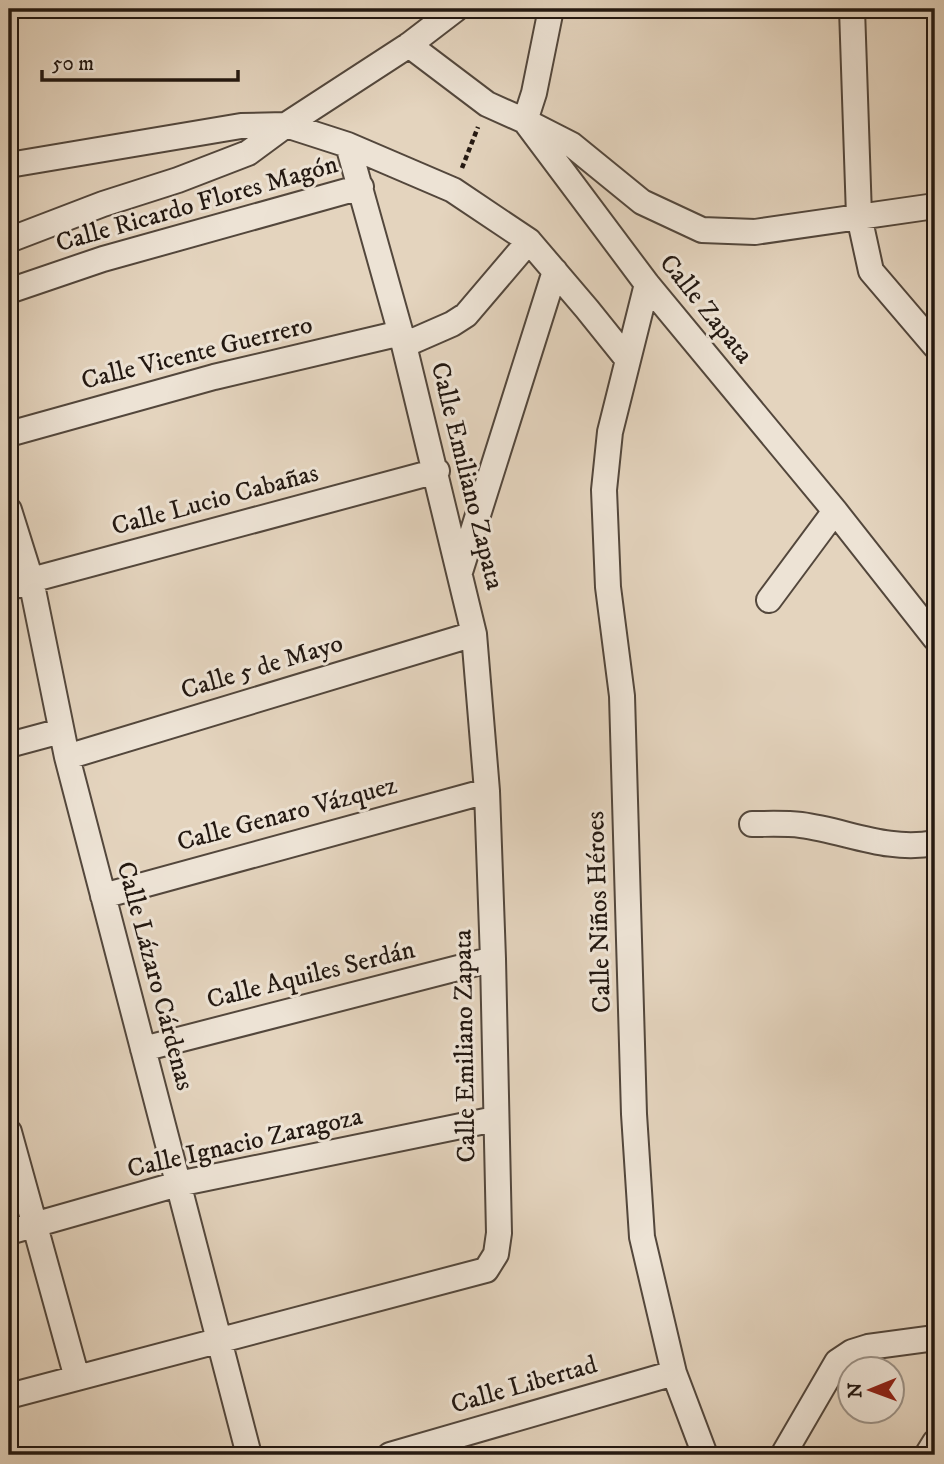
<svg xmlns="http://www.w3.org/2000/svg" width="944" height="1464" font-family="'IM FELL DW Pica',serif">
<style>
.lines{fill:none;stroke-linecap:round;stroke-linejoin:round}
.street-casing{stroke:#53473c;stroke-width:28}
.path{stroke:#231811;stroke-width:4.5;stroke-dasharray:5 3.5;stroke-linecap:butt}
.street{stroke:#ede3d5;stroke-width:24}
.labels{text-anchor:middle;dominant-baseline:central;stroke-width:6;stroke-linejoin:round;paint-order:stroke}
.street-label{font-size:26px;fill:#231811;stroke:#ede3d5}
</style>
<rect width="100%" height="100%" fill="#e4d4be"/>
<filter id="stains"><feTurbulence type="fractalNoise" baseFrequency=".00286" numOctaves="4"/><feColorMatrix values="0 0 0 0 .2 0 0 0 0 .09 0 0 0 0 .02 0 0 0 .5 -.17"/></filter>
<radialGradient id="worn" r=".72"><stop offset=".6" stop-color="#630" stop-opacity="0"/><stop offset="1" stop-color="#630" stop-opacity=".3"/></radialGradient>
<g class="lines">
<!-- street casing -->
<g class="street-casing">
<path id="street" d="M551,9L534,93L525,121L572,145L642,202L702,230L755,232L935,206
M852,9L859,216L871,271L935,346
M409,45L487,104L525,121L647,284L835,511L935,638
M348,145L453,190L529,241L587,309L628,360
M9,165L241,126L286,125L409,45L456,9
M9,240L103,204L178,180L248,153L286,125L348,145L404,345L474,634L487,791L493,959L499,1233L496,1254L486,1270L9,1396
M647,284L610,432L604,490L608,587L622,696L634,1114L642,1237L674,1373L705,1455
M9,291L103,259L361,187
M404,345L452,324L466,315L529,241
M9,434L214,377L401,333
M9,510L31,580L67,757L249,1455
M460,572L555,271
M9,588L31,580L437,471
M769,600L835,511
M9,745L61,731
M67,757L474,634
M752,824C768,824 785,823 801,825C847,831 887,852 935,843
M103,896L487,791
M143,1049L493,959
M9,1132L77,1378
M9,1232L178,1184L495,1119
M390,1455L674,1373
M783,1455L837,1362L852,1352L868,1347L935,1338
M927,1455L935,1442"/>
</g>
<!-- path -->
<path class="path" d="M462,168L478,127"/>
<!-- street -->
<use href="#street" class="street"/>
</g>
<g class="labels">
<!-- street labels -->
<g class="street-label">
<text transform="translate(197 204) rotate(-16)">Calle Ricardo Flores Magón</text>
<text transform="translate(706 309) rotate(51)">Calle Zapata</text>
<text transform="translate(197 353) rotate(-14)">Calle Vicente Guerrero</text>
<text transform="translate(467 476) rotate(76)">Calle Emiliano Zapata</text>
<text transform="translate(215 500) rotate(-15)">Calle Lucio Cabañas</text>
<text transform="translate(262 667) rotate(-17)">Calle 5 de Mayo</text>
<text transform="translate(287 814) rotate(-15)">Calle Genaro Vázquez</text>
<text transform="translate(599 912) rotate(-92)">Calle Niños Héroes</text>
<text transform="translate(311 975) rotate(-14)">Calle Aquiles Serdán</text>
<text transform="translate(155 976) rotate(75)">Calle Lázaro Cárdenas</text>
<text transform="translate(465 1046) rotate(-91)">Calle Emiliano Zapata</text>
<text transform="translate(245 1143) rotate(-13)">Calle Ignacio Zaragoza</text>
<text transform="translate(524 1385) rotate(-16)">Calle Libertad</text>
</g>
</g>
<!-- margin -->
<rect width="944" height="1464" fill="none" stroke="#e4d4be" stroke-width="35"/>
<rect x="10" y="10" width="923" height="1443" fill="none" stroke="#231811" stroke-width="3.5"/>
<rect x="18" y="18" width="909" height="1429" fill="none" stroke="#231811" stroke-width="2"/>
<!-- north arrow -->
<g transform="translate(871 1390) rotate(269)"><circle r="33" fill="#ede3d5" stroke="#9c9287" stroke-width="2"/>
<path d="M0-5L12 26L0 18L-12 26Z" fill="#8f2418"/>
<text y="-10" font-size="19" font-weight="bold" text-anchor="middle" fill="#231811">N</text>
</g>
<!-- scale -->
<path d="M42 70v10h196v-10" fill="none" stroke="#231811" stroke-width="3.5"/>
<text x="52" y="70" font-size="21" fill="#231811" stroke="#ede3d5" stroke-width="5" paint-order="stroke">50 m</text>
<rect width="100%" height="100%" filter="url(#stains)"/>
<rect width="100%" height="100%" fill="url(#worn)"/>
</svg>
